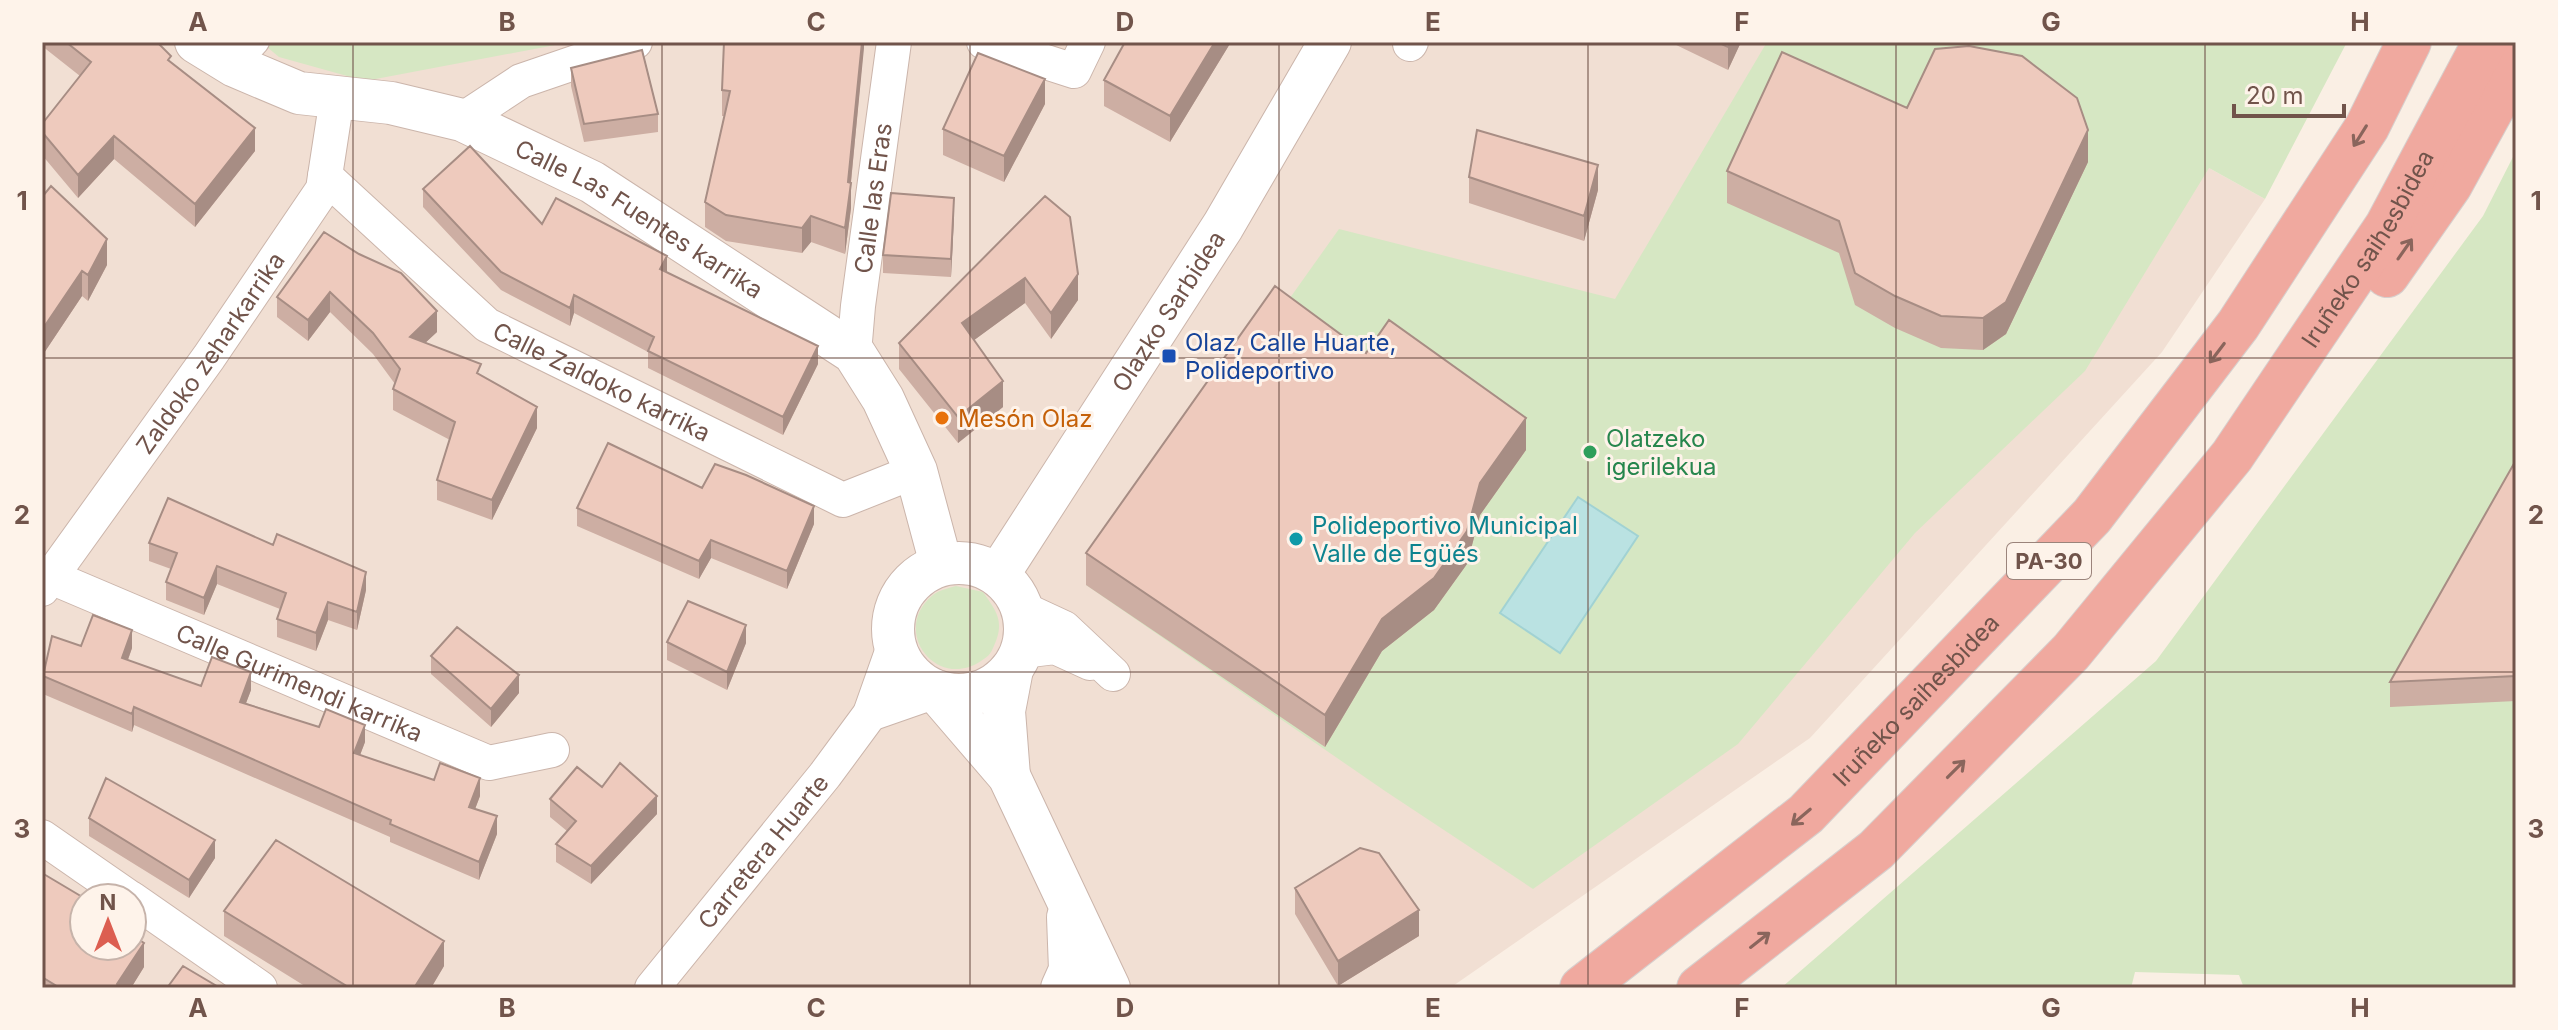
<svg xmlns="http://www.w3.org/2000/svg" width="2558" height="1030" font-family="Inter,sans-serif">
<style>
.residential{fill:#f1dfd3;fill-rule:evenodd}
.green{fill:#d6e7c3}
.water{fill:#bae2e2;stroke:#a1d2d3;stroke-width:2}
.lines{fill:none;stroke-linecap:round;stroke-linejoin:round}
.pedestrian-casing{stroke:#cbb5ab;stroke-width:26}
.minor-casing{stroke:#cbb5ab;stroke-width:36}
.tertiary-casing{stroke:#cbb5ab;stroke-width:44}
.motorway-casing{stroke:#d7cfcd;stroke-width:46}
.pedestrian{stroke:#fff;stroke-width:24}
.minor{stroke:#fff;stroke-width:34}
.tertiary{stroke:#fff;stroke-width:42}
.motorway{stroke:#f0a99f;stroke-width:44}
.wall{fill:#cdaea3}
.shaded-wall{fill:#a78d84}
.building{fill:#eecabd;stroke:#a78d84;stroke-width:2}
.oneway{stroke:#8a655c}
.grid{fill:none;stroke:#71544b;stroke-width:2;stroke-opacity:0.55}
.transit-dot{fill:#1a4fb4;stroke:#fef3ea;stroke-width:3}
.food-dot{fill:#e8710a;stroke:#fef3ea;stroke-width:3}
.leisure-dot{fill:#2e9e5b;stroke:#fef3ea;stroke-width:3}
.culture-dot{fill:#0f9aa8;stroke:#fef3ea;stroke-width:3}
.labels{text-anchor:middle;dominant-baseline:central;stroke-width:6;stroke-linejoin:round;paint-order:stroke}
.shield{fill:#fef3ea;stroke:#9b847b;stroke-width:2}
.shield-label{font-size:22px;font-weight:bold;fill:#71544b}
.street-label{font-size:24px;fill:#71544b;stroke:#fef3ea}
.transit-label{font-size:24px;fill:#164399;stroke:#fef3ea;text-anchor:start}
.food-label{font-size:24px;fill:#c56008;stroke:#fef3ea;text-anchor:start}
.leisure-label{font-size:24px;fill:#27864d;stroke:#fef3ea;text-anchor:start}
.culture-label{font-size:24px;fill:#0d838f;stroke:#fef3ea;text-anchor:start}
.neatline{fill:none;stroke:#71544b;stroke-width:3}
.grid-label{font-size:26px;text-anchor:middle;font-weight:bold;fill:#71544b}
</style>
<rect width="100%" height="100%" fill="#faefe4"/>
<!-- residential -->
<path class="residential" d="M42,42H1948L2209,168L2265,199L2162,352L1810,738L1450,988H42ZM84,898H132V946H84Z"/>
<!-- green -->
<path class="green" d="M261,42H571L365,81L279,57Z
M1767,42H2347L2265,199L2209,168L2085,371L1915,533L1738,744L1533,889L1385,791L1086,585L1339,229L1615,299Z
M2516,151V988H2244L2239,975L2135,972L2131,988H1781L2156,661L2483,216Z
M956,586L983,592C998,613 1005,623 993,648C990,655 987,657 981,661C936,691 890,630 933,595C939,590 949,588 956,586Z"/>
<!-- water -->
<path class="water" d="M1578,497L1638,536L1560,653L1500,613Z"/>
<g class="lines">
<!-- pedestrian casing -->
<g class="pedestrian-casing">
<path id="pedestrian" d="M235,66L257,42"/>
</g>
<!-- minor casing -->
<g class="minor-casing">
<g id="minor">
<path d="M984,42L1074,71L1088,42"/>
<path d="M1410,44L1411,42"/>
<path d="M462,120L521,81L635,42"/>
<path id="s1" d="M325,176L487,325L843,500L916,471"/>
<path id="s2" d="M854,353L858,306L894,42"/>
<path id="s3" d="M51,577L489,763L552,750"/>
<path id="s4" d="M42,589L209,357L323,189L337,98"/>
<path d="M1023,609L1064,628L1113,674"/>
<path d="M1022,651L1055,647L1090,663"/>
<path d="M870,714L936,691"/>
<path d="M42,837L130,898"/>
<path d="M132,899L260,988"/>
<path id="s5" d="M652,988L825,775L870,714L894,646"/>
</g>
</g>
<!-- tertiary casing -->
<g class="tertiary-casing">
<g id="tertiary">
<path id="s6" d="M196,42L235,66L299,93L391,103L462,120L592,182L854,353L883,399L916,471L941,564"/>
<circle cx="959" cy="629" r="66"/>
<path id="s7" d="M998,575L1223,226L1330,42"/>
<path d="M936,691L1009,776L1109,988"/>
<path d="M1009,776L1004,711L1012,669"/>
<path d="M1062,988L1070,970L1068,917"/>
</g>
</g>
<!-- motorway casing -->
<g class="motorway-casing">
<g id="motorway">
<path d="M2387,275L2450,185L2516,65"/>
<path id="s8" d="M1582,988L1806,814L2092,516L2238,325L2367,127L2409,42"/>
<path id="s9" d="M1699,988L1876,850L2071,652L2232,456L2387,226L2485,42"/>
</g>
</g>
<!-- pedestrian -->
<use href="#pedestrian" class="pedestrian"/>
<!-- minor -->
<use href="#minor" class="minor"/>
<!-- tertiary -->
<use href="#tertiary" class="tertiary"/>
<!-- motorway -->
<use href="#motorway" class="motorway"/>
</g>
<!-- wall -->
<path class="wall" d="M42,42H157L171,63L255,151L195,227L114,159L78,198L42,155V124L80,76L42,46Z
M864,42L851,183V208L845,254L811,242L802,253L726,241L705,227V202L724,116H722V90Z
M1125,42H1231L1170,142L1104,106V80Z
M1670,42H1741L1728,70Z
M571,68L658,114V132L584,142L571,86Z
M1045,104L1004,182L943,155V129Z
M1907,108L2088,162L2006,334L1983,350L1941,348L1895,328L1855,305L1839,253L1727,203V171Z
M1469,177L1598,190L1584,241L1469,203Z
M423,189L542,224L667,272L818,364L783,435L648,368V352L574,313L570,326L501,290L423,207Z
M1045,196L1078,300L1051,339L1025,303L974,340L1003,407L958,443L899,369V343Z
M42,197L107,265L88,301L82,296L42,356Z
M954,216L951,277L883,273V255Z
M324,232L437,332L425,343L481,376L537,428L492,520L437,500V480L450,440L393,410V389L395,384L373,354L330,312L308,341L277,317V297Z
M1366,353L1526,450L1480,515L1467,564L1434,610L1382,651L1325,747L1086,585V553Z
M2516,460V701L2390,707V682Z
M702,488L814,524L787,589L711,558L699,579L577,526V508Z
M149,543L366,590L357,630L328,620L316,651L277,637V619L280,609L217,584L204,615L166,600V582L171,569L149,561Z
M667,642L746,643L727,690L667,660Z
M81,646L132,648L128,660L201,686L251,690L246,703L365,742L360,755L480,796L475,809L497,834L479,880L390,842V837L134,725L132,732L43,694V676Z
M431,656L519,693L491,727L431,674Z
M550,799L657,814L591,884L556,862V844L567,831L550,817Z
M89,818L215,858L189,898L89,836Z
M42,873L84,946L144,967L131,988H42Z
M1295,888L1419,936L1338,986L1295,914Z
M224,911L444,966L431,988H308L224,936Z"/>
<!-- shaded-wall -->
<path class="shaded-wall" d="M862,42H864V48L850,191L851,183V208L845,254V228L848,182Z
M1215,42H1231L1170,142V116Z
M1730,42H1741L1728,70V47Z
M1045,79V104L1004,182V156Z
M255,128V151L195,227V204Z
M2088,130V162L2006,334L1983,350V318Z
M114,136V159L78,198V175Z
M1598,165V190L1584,241V216Z
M954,198V216L951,277V259Z
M811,216V242L802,253V228Z
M107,239V265L88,301V275Z
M667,256V274L660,269Z
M82,271V296L42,356V330Z
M1078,274V300L1051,339V313Z
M1025,278V303L962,349V323Z
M330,292V312L308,341V320Z
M574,295V313L570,326V308Z
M437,311V332L410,357V337Z
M818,346V364L783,435V417Z
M1003,381V407L958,443V417Z
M537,407V428L492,520V500Z
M1526,418V450L1480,515L1467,564L1434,610L1382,651L1325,747V715L1382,619Z
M814,506V524L787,589V571Z
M711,540V558L699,579V561Z
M217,566V584L204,615V598Z
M366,572V590L357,630V612Z
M328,602V620L316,651V633Z
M746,625V643L727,690V672Z
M132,630V648L122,676V658Z
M251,672V690L240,719V702Z
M519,675V693L491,727V709Z
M134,707V725L132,732V714Z
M365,725V742L354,771V753Z
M480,778V796L469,825V807Z
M657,796V814L591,884V866Z
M497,816V834L479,880V862Z
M215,840V858L189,898V880Z
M1419,910V936L1338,986V961Z
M444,941V966L431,988H414Z
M144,943V967L131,988H117V984Z"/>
<!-- building -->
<path class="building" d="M66,42H157L171,56L168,60L255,128L195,204L114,136L78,175L42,132V124L91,62Z
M724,42H862L848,182L851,183L845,228L811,216L802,228L726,215L705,202L730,91L722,90Z
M1125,42H1215L1170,116L1104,80Z
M1717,42H1730L1728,47Z
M1969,46L2022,56L2077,98L2088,130L2006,302L1983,318L1941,316L1895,296L1855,273L1839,221L1727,171L1782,52L1907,108L1935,49Z
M642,50L658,114L584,124L571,68Z
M978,53L1045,79L1004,156L943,129Z
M1477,130L1598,165L1584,216L1469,177Z
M470,146L542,224L556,198L667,256L660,269L818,346L783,417L648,351L654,337L574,295L570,308L501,272L423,189Z
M51,186L107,239L88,275L82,271L42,330V197Z
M891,193L954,198L951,259L883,255Z
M1045,196L1070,217L1078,274L1051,313L1025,278L962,323L1003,381L958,417L899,343Z
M324,232L359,254L401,273L437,311L410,337L481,364L477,373L537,407L492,500L437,480L455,422L393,389L400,369L373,333L330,292L308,320L277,297Z
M1275,286L1366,353L1389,320L1526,418L1480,483L1467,531L1434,578L1382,619L1325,715L1086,553Z
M608,443L702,488L715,464L746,475L814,506L787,571L711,540L699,561L577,508Z
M2516,460V676L2390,682Z
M168,498L273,545L277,534L366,572L357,612L328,602L316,633L277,619L286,593L217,566L204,598L166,582L177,553L149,543Z
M688,601L746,625L727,672L667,642Z
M93,615L132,630L122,658L201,686L212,657L251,672L240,702L319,727L326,709L365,725L354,753L434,780L440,763L480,778L469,807L497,816L479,862L390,824L391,820L134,707L132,714L43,676L52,636L81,646Z
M457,627L519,675L491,709L431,656Z
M620,763L657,796L591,866L556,844L576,821L550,799L577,767L602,787Z
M106,778L215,840L189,880L89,818Z
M276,840L444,941L414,988H350L224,911Z
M1360,848L1379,853L1419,910L1338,961L1295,888Z
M42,873L84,898V946H132V935L144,943L117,984L123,988H60L42,977Z
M183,966L220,988H167Z"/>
<!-- one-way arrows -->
<defs><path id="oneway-shaft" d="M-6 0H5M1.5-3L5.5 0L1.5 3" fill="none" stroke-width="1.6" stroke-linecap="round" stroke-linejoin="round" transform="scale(2)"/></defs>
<g class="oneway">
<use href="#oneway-shaft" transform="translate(2360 136) rotate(122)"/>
<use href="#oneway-shaft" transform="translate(2405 249) rotate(-55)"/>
<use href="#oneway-shaft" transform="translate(2217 353) rotate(127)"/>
<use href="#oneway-shaft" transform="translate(1956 769) rotate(-45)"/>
<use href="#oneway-shaft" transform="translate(1801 817) rotate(140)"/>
<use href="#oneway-shaft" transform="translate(1760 940) rotate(-38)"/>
</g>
<!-- grid -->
<path class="grid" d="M353,42V988M662,42V988M970,42V988M1279,42V988M1588,42V988M1896,42V988M2205,42V988M42,358H2516M42,672H2516"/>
<!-- markers -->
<rect class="transit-dot" x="1161" y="348" width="16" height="16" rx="4"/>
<circle class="food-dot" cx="942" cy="418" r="8"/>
<circle class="leisure-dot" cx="1590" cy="452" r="8"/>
<circle class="culture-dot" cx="1296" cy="539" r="8"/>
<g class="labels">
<!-- shield labels -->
<rect class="shield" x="2007" y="543" width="84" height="36" rx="6"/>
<g class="shield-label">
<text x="2049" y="561">PA-30</text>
</g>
<!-- street labels -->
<g class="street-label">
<text stroke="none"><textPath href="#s2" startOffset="156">Calle las Eras</textPath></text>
<text stroke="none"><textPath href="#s6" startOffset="484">Calle Las Fuentes karrika</textPath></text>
<text stroke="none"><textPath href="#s9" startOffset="1004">Iruñeko saihesbidea</textPath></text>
<text stroke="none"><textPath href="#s7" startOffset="314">Olazko Sarbidea</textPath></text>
<text stroke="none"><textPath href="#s4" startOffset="290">Zaldoko zeharkarrika</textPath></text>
<text stroke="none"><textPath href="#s1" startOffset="348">Calle Zaldoko karrika</textPath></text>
<text stroke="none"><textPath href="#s3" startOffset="270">Calle Gurimendi karrika</textPath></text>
<text stroke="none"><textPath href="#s8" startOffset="442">Iruñeko saihesbidea</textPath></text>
<text stroke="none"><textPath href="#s5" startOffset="176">Carretera Huarte</textPath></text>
</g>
<!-- transit labels -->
<g class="transit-label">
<text x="1185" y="342">Olaz, Calle Huarte,<tspan x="1185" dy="28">Polideportivo</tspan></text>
</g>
<!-- food labels -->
<g class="food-label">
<text x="958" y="418">Mesón Olaz</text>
</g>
<!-- leisure labels -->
<g class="leisure-label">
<text x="1606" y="438">Olatzeko<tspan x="1606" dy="28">igerilekua</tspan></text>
</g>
<!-- culture labels -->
<g class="culture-label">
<text x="1312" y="525">Polideportivo Municipal<tspan x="1312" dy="28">Valle de Egüés</tspan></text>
</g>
</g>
<!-- border -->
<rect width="2558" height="1030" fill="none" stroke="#fef3ea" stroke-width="88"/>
<!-- north arrow -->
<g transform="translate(108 922)"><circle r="38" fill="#fef3ea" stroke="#c6b3aa" stroke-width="2"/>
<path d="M0-6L14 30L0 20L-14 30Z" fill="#dc5e51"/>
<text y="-12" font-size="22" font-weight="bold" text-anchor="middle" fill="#71544b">N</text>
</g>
<!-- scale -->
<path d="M2234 104v12h110v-12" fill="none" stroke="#71544b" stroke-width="4"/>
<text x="2246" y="104" font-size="24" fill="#71544b" stroke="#fef3ea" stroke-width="6" paint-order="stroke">20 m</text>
<rect x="44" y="44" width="2470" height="942" class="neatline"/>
<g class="grid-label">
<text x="198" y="31">A</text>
<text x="507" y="31">B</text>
<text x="816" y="31">C</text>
<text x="1125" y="31">D</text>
<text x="1433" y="31">E</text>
<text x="1742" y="31">F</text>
<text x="2051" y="31">G</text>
<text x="2360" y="31">H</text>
<text x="22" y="210">1</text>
<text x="2536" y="210">1</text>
<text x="22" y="524">2</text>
<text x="2536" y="524">2</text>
<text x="22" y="838">3</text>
<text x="2536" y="838">3</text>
<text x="198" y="1017">A</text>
<text x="507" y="1017">B</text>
<text x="816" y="1017">C</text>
<text x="1125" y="1017">D</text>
<text x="1433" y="1017">E</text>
<text x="1742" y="1017">F</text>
<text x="2051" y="1017">G</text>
<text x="2360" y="1017">H</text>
</g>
</svg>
